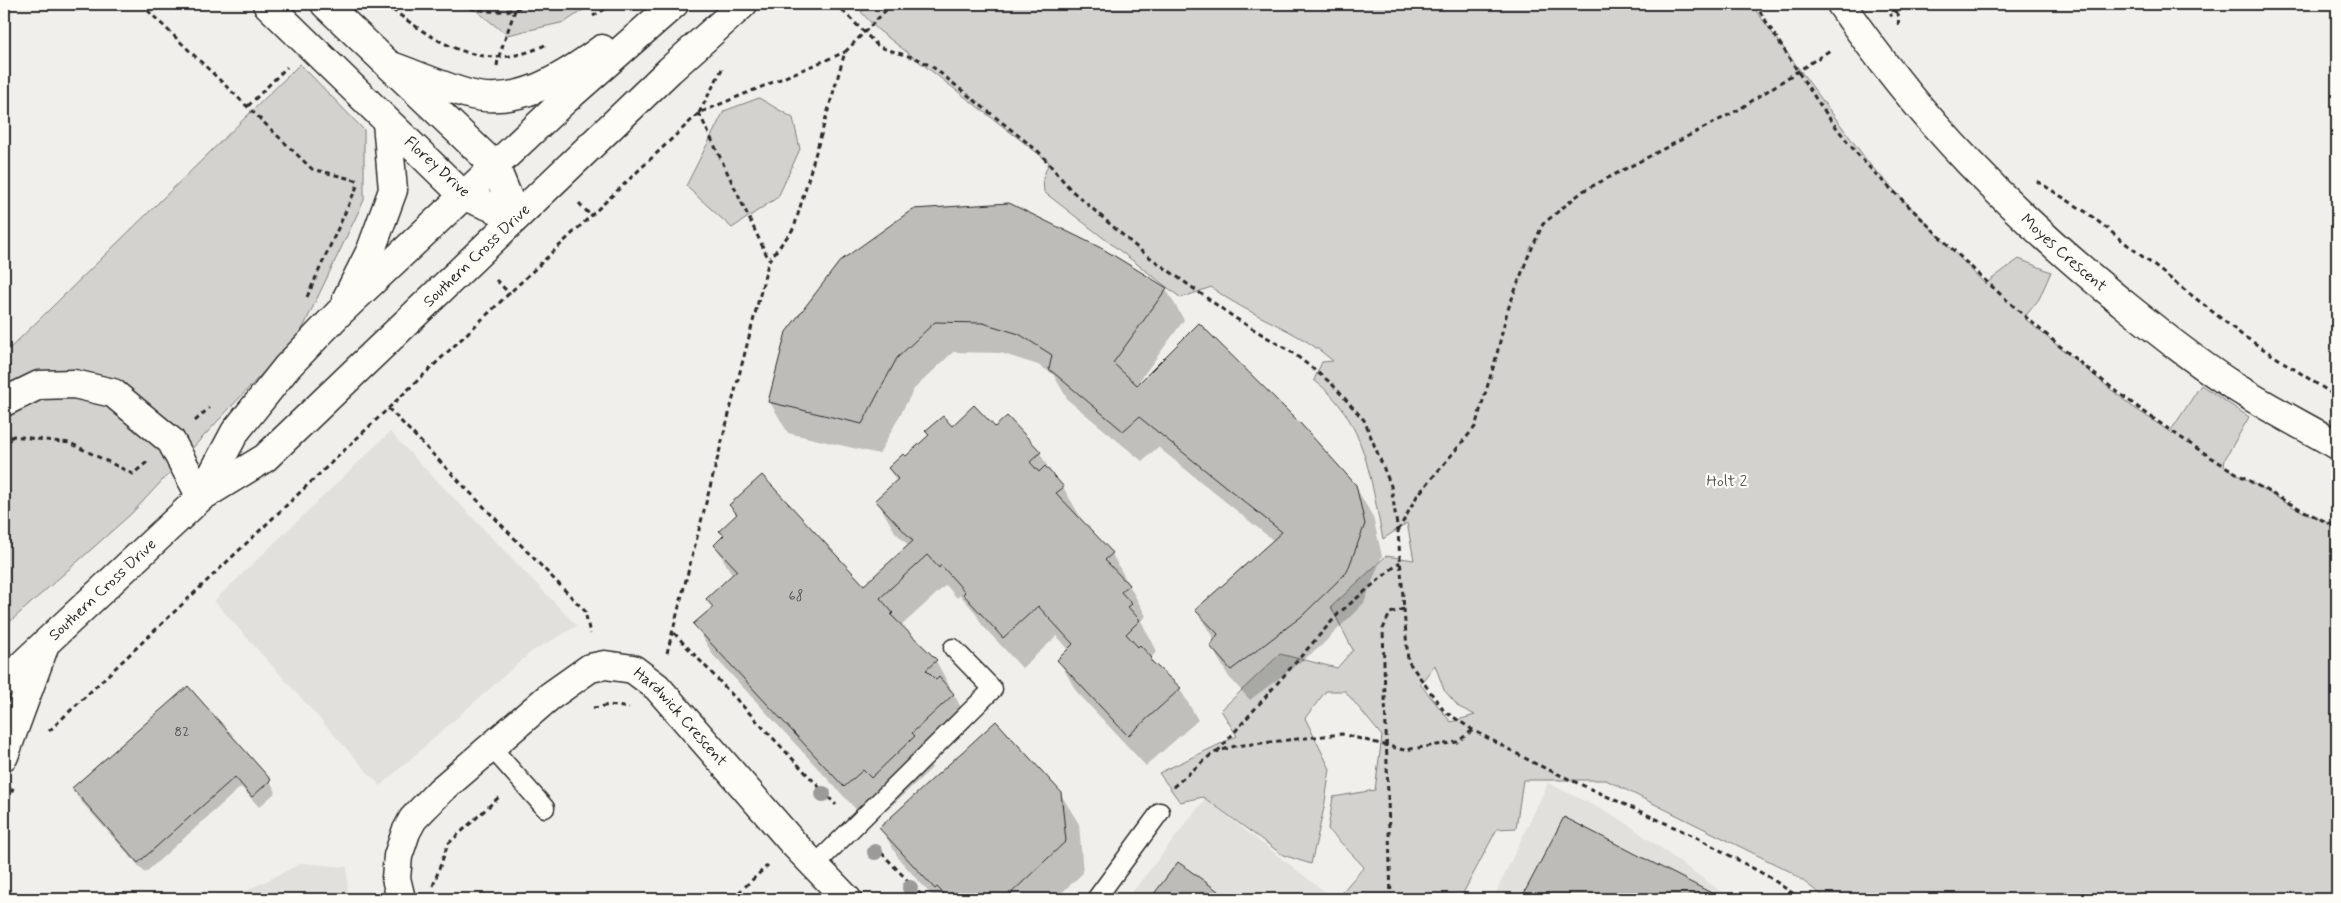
<svg xmlns="http://www.w3.org/2000/svg" width="2341" height="903" font-family="Mynerve,sans-serif">
<style>
.built{fill:#e1e0dc}
.green{fill:#d3d2cf;stroke:#7f7e7d;fill-rule:evenodd}
.shadow{fill:#0003}
.building{fill:#bdbcb8;stroke:#2b2b2b}
.lines{fill:none;stroke-linecap:round;stroke-linejoin:round}
.service-casing{stroke:#2b2b2b;stroke-width:21}
.minor-casing{stroke:#2b2b2b;stroke-width:31}
.secondary-casing{stroke:#2b2b2b;stroke-width:31}
.path{stroke:#2b2b2b;stroke-width:3;stroke-dasharray:5 4;stroke-linecap:butt}
.service{stroke:#fdfcf7;stroke-width:18}
.minor{stroke:#fdfcf7;stroke-width:28}
.secondary{stroke:#fdfcf7;stroke-width:28}
.tree{fill:#9b9a98}
.labels{text-anchor:middle;dominant-baseline:central;stroke-width:4.5;stroke-linejoin:round;paint-order:stroke}
.number-label{font-size:14px;fill:#504f4e}
.street-label{font-size:16px;fill:#2b2b2b;stroke:#fdfcf7}
.park-label{font-size:16px;fill:#555554;stroke:#fdfcf7}
</style>
<rect width="100%" height="100%" fill="#f0efeb"/>
<filter id="ink" filterUnits="userSpaceOnUse"><feTurbulence type="fractalNoise" baseFrequency=".02" numOctaves="2"/><feDisplacementMap in="SourceGraphic" scale="10" xChannelSelector="R" yChannelSelector="G"/><feConvolveMatrix kernelMatrix="1 2 1 2 8 2 1 2 1" color-interpolation-filters="sRGB"/></filter>
<g filter="url(#ink)">
<!-- built -->
<path class="built" d="M390,432L577,626L531,652L380,786L214,601Z
M1548,783L1619,818L1731,899H1493Z
M1205,799L1334,899H1127Z
M302,863L347,867L348,899H230Z"/>
<!-- green -->
<path class="green" d="M468,4H592L565,22L507,35Z
M874,4H1751L1871,166L1985,284L2019,259L2051,272L2039,299L2024,318L2130,405L2170,432L2201,385L2249,417L2225,459L2224,466L2291,506L2337,527V899H1827L1791,872L1606,780H1523L1516,828L1497,829L1460,899H1336L1364,867L1328,829L1333,797L1375,790L1382,736L1345,691H1326L1305,718L1330,769L1324,808L1311,864L1283,855L1203,797L1180,802L1159,773L1237,736L1221,710L1280,654L1337,668L1353,650L1331,607L1386,556L1414,560L1407,523L1383,539C1370,479 1366,419 1314,380L1322,362L1333,361C1298,329 1248,316 1211,287L1181,298L1044,192L1043,178L1049,162L877,29L861,12ZM1435,665L1444,690L1459,707L1475,715L1451,722L1420,684Z
M300,64L364,130V200L301,332L131,514L4,627V354Z
M759,98L793,118L800,149L778,197L732,228L686,186L724,111Z"/>
<!-- shadow -->
<path class="shadow" d="M1102,250L1166,289L1184,320L1137,384L1355,486L1373,517L1382,556L1364,603L1320,647L1250,700L1229,677L1211,646L1215,641L1196,610L1274,541L1158,447L1142,461L1068,400L1053,374L1038,365L1001,353L953,352L914,389L879,454L788,433L770,402L787,333Z
M952,428L995,429L1040,453L1053,477L1063,487L1081,518L1079,520L1112,554L1146,616L1141,621L1157,651L1151,658L1156,667L1180,689L1198,720L1146,766L1076,691L1059,660L1069,650L1057,636L1022,668L982,625L975,612L960,595L957,598L946,585L901,626L936,661L971,726L930,764L932,768L889,808L881,800L863,817L713,655L695,624L713,608L708,600L733,576L715,545L724,536L721,531L737,516L731,506L864,587L909,546L895,532L877,501L897,482L889,469L906,458L929,436L927,432Z
M187,688L270,781L276,792L259,807L241,787L145,873L79,799L73,788Z
M1060,793L1079,824L1083,873L1055,899H935L899,859L881,828Z
M1565,818L1721,899H1523Z
M1178,864L1227,899H1152Z"/>
<!-- building -->
<path class="building" d="M1009,203L1103,249L1167,288L1113,363L1137,385L1199,323L1300,423L1356,485L1365,524L1347,572L1302,616L1231,670L1210,646L1218,634L1195,610L1282,532L1139,417L1123,431L1049,369L1052,355L1019,334L983,323L935,322L897,358L862,424L768,402L786,332L840,261L913,209Z
M974,405L995,427L1007,416L1041,452L1030,462L1039,472L1045,466L1064,487L1056,493L1113,553L1105,560L1129,585L1121,592L1132,604L1128,607L1140,620L1126,634L1138,647L1140,645L1152,658L1150,660L1181,688L1128,736L1057,660L1073,644L1038,606L1003,638L963,594L965,592L941,565L939,568L927,555L880,598L893,613L891,615L937,660L926,670L936,680L939,677L954,694L912,733L915,736L871,778L863,770L844,787L693,624L713,607L706,599L737,570L714,545L724,535L719,531L737,514L729,505L762,475L864,585L913,541L875,500L898,479L888,468L903,454L906,456L929,435L925,431L943,416L952,426Z
M188,686L271,780L252,797L235,777L138,863L72,788Z
M996,721L1061,792L1066,841L1005,899H949L937,887L935,889L879,828Z
M1564,817L1723,899H1521Z
M1178,862L1229,899H1150Z"/>
<g class="lines">
<!-- service casing -->
<g class="service-casing">
<path id="service" d="M491,747L545,808
M815,865L993,689L953,648
M1096,899L1160,812"/>
</g>
<!-- minor casing -->
<g class="minor-casing">
<g id="minor">
<path id="s1" d="M1841,4C1920,120 2012,213 2120,301C2156,330 2193,360 2232,385C2266,407 2302,425 2337,445"/>
<path d="M4,402L39,385L74,384L113,393L171,441L201,497"/>
<path id="s2" d="M401,899L396,878L398,856L406,832L413,819L440,791L549,697L590,668L605,665L633,669L657,687L793,843L847,899"/>
</g>
</g>
<!-- secondary casing -->
<g class="secondary-casing">
<g id="secondary">
<path d="M267,4L464,196L516,217"/>
<path d="M325,4L495,166L516,217"/>
<path d="M389,65C414,74 439,85 465,93C515,109 563,78 602,49"/>
<path d="M347,298L371,250L393,190L387,122"/>
<path d="M201,496L235,432L287,367L339,313L565,100L674,4"/>
<path id="s3" d="M4,682L201,497L265,458L670,70L743,4"/>
<path d="M4,756L43,650"/>
</g>
</g>
<!-- path -->
<path class="path" d="M141,4L312,169L359,181
M385,4C434,41 482,76 545,45
M453,4C479,11 504,16 529,4
M836,4L879,47L918,59L934,68L1039,152L1071,190L1141,251L1235,318L1293,353L1331,383L1364,420L1391,486L1398,532L1408,661L1444,711L1473,730L1536,764L1698,838L1769,877L1801,899
M1755,4C1786,52 1815,102 1851,146C1872,173 1899,196 1923,220C2042,340 2183,455 2337,527
M1884,6L1896,12L1890,16
M1896,12L1899,16L1898,26
M593,16L614,4
M497,66L498,59L515,10
M248,106L287,67
M699,113L769,260
M699,113L722,69
M2037,181L2086,212L2242,335L2337,397
M579,203L591,216
M496,280L510,294
M307,297L358,184
M388,408L585,611L590,634
M195,421L209,408
M4,444L13,436L70,443L133,474L147,462
M1398,531L1417,496L1475,427L1496,358L1507,312L1527,259L1543,224L1583,191L1738,110L1832,49
M674,633L836,805
M667,653L769,260L794,228L845,52L892,4
M593,708L610,705L629,708
M49,731L699,113L845,52
M1217,752L1339,613L1400,562
M1173,787L1213,753L1235,746L1342,734L1404,750L1457,742L1473,730
M4,809L14,786
M875,846L925,899
M433,886L448,844L499,797
M732,899L768,865
M1391,899L1383,629L1390,613L1404,609"/>
<!-- service -->
<use href="#service" class="service"/>
<!-- minor -->
<use href="#minor" class="minor"/>
<!-- secondary -->
<use href="#secondary" class="secondary"/>
</g>
<!-- trees -->
<g class="tree">
<circle cx="823" cy="794" r="8"/>
<circle cx="875" cy="852" r="8"/>
<circle cx="910" cy="888" r="8"/>
</g>
</g>
<g class="labels">
<!-- number labels -->
<g class="number-label">
<text x="796" y="596">68</text>
<text x="182" y="732">82</text>
</g>
<!-- street labels -->
<g class="street-label">
<text transform="translate(437 167) rotate(42)">Florey Drive</text>
<text stroke="none"><textPath href="#s1" startOffset="335">Moyes Crescent</textPath></text>
<text stroke="none"><textPath href="#s3" startOffset="638">Southern Cross Drive</textPath></text>
<text stroke="none"><textPath href="#s3" startOffset="135">Southern Cross Drive</textPath></text>
<text stroke="none"><textPath href="#s2" startOffset="428">Hardwick Crescent</textPath></text>
</g>
<!-- park labels -->
<g class="park-label">
<text x="1727" y="481">Holt 2</text>
</g>
</g>
<!-- margin -->
<rect width="2341" height="903" fill="none" stroke="#fdfcf7" stroke-width="20"/>
<rect x="10" y="10" width="2321" height="883" fill="none" stroke="#2b2b2b" stroke-width="2" filter="url(#ink)"/>
</svg>
